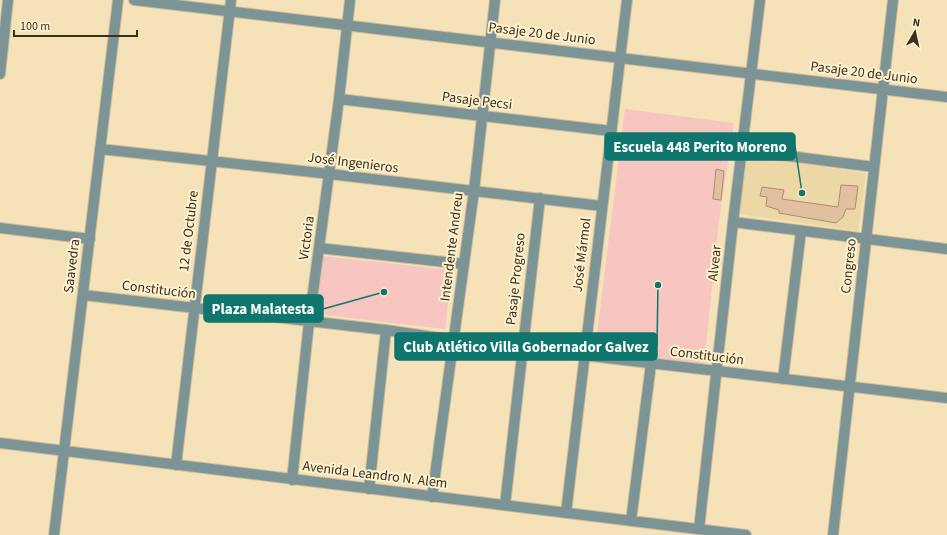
<svg xmlns="http://www.w3.org/2000/svg" width="947" height="535" font-family="'Source Sans 3',sans-serif">
<style>
.built{fill:#edd7a7}
.green{fill:#f7c6c0}
.building{fill:#e1c09f;stroke:#ad8e6f}
.lines{fill:none;stroke-linecap:round;stroke-linejoin:round}
.minor-casing{stroke:#cfbf9a;stroke-width:12}
.minor{stroke:#7d9497;stroke-width:10}
.labels{text-anchor:middle;dominant-baseline:central;stroke-width:4;stroke-linejoin:round;paint-order:stroke}
.street-label{font-size:14px;fill:#383120;stroke:#fff0ce}
.leader{fill:none;stroke:#0f766e;stroke-width:1.5}
.callout-dot{fill:#0f766e;stroke:#fff0ce;stroke-width:1.5}
.callout{fill:#0f766e;stroke:#0f766e;stroke-width:1.5}
.callout-label{font-size:15px;text-anchor:middle;font-weight:bold;fill:#fff}
</style>
<rect width="100%" height="100%" fill="#f5e2b9"/>
<!-- built -->
<path class="built" d="M746,156L866,173L858,231L739,214Z"/>
<!-- green -->
<path class="green" d="M625,109L734,123L719,220L704,364L595,350Z
M322,256L452,270L445,329L316,314Z"/>
<!-- building -->
<path class="building" d="M716,169L724,171L721,200L713,199Z
M841,185L858,186L855,209H846L843,217L836,223L779,213V210L766,206L767,197L760,196L762,187L784,190L782,199L838,207Z"/>
<g class="lines">
<!-- minor casing -->
<g class="minor-casing">
<path id="minor" d="M134,0L947,97
M0,74L8,0
M339,99L611,131
M100,149L330,174L602,206
M742,150L874,167
M733,222L947,249
M0,228L90,239
M319,248L463,264
M83,295L386,330L454,340L947,398
M783,379L801,231
M0,443L746,535
M176,465L231,0
M292,480L309,322L339,99L350,0
M369,489L386,330
M432,497L474,191L495,0
M505,505L540,198
M566,513L627,0
M631,521L651,364
M699,529L733,222L760,0
M54,535L118,0
M833,535L893,0"/>
</g>
<!-- minor -->
<use href="#minor" class="minor"/>
</g>
<g class="labels">
<!-- street labels -->
<g class="street-label">
<text transform="translate(542 34) rotate(7)">Pasaje 20 de Junio</text>
<text transform="translate(864 73) rotate(7)">Pasaje 20 de Junio</text>
<text transform="translate(477 101) rotate(7)">Pasaje Pecsi</text>
<text transform="translate(353 163) rotate(7)">José Ingenieros</text>
<text transform="translate(189 231) rotate(-83)">12 de Octubre</text>
<text transform="translate(307 238) rotate(-82)">Victoria</text>
<text transform="translate(452 247) rotate(-83)">Intendente Andreu</text>
<text transform="translate(582 255) rotate(-83)">José Mármol</text>
<text transform="translate(715 263) rotate(-84)">Alvear</text>
<text transform="translate(72 266) rotate(-83)">Saavedra</text>
<text transform="translate(849 266) rotate(-84)">Congreso</text>
<text transform="translate(516 279) rotate(-84)">Pasaje Progreso</text>
<text transform="translate(159 290) rotate(7)">Constitución</text>
<text transform="translate(707 356) rotate(7)">Constitución</text>
<text transform="translate(375 475) rotate(7)">Avenida Leandro N. Alem</text>
</g>
</g>
<!-- callouts -->
<path class="leader" d="M802 193L795 146M384 292L323 309M658 285L657 346"/>
<g class="callout-dot">
<circle cx="802" cy="193" r="4"/>
<circle cx="384" cy="292" r="4"/>
<circle cx="658" cy="285" r="4"/>
</g>
<g class="callout">
<rect x="605" y="133" width="190" height="27" rx="4"/>
<rect x="204" y="295" width="119" height="27" rx="4"/>
<rect x="395" y="333" width="262" height="27" rx="4"/>
</g>
<g class="callout-label">
<text x="700" y="152">Escuela 448 Perito Moreno</text>
<text x="263" y="314">Plaza Malatesta</text>
<text x="526" y="352">Club Atlético Villa Gobernador Galvez</text>
</g>
<!-- north arrow -->
<g transform="translate(915 32) rotate(9)" stroke="#fff0ce" stroke-width="3" paint-order="stroke">
<path d="M0-3L7 15L0 10L-7 15Z" fill="#383120"/>
<text y="-6" font-size="11" font-weight="bold" text-anchor="middle" fill="#383120">N</text>
</g>
<!-- scale -->
<path d="M14 30v6h123v-6" fill="none" stroke="#383120" stroke-width="2"/>
<text x="20" y="30" font-size="12" fill="#383120" stroke="#fff0ce" stroke-width="3" paint-order="stroke">100 m</text>
</svg>
